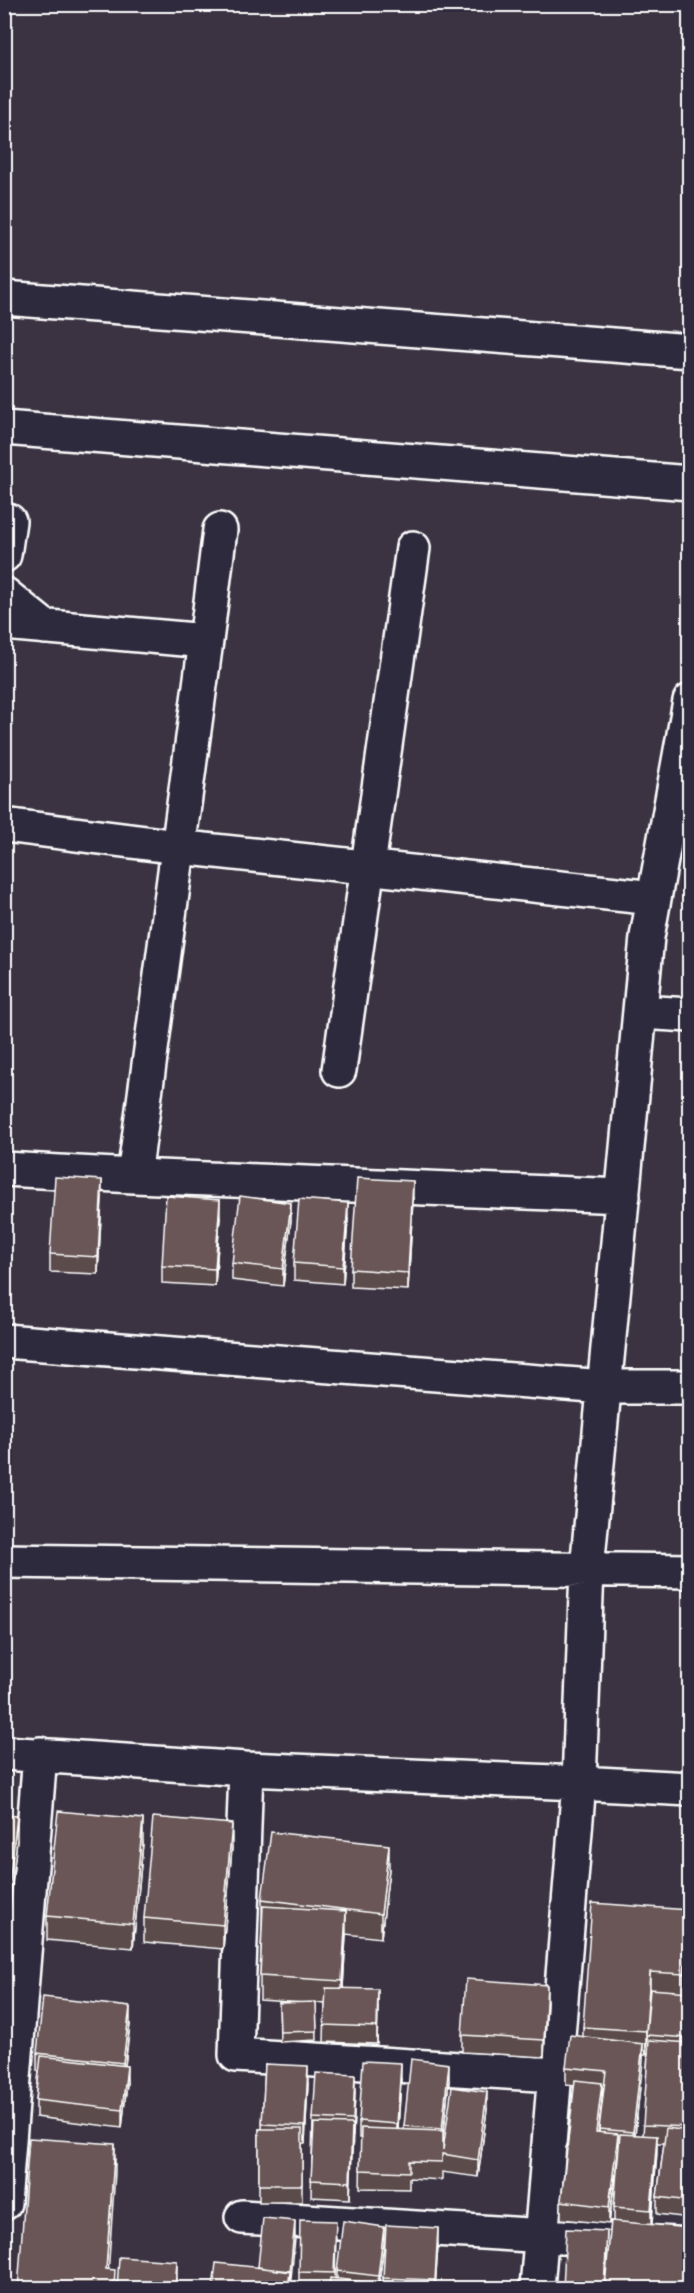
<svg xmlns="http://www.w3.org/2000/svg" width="694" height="2293" font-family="'Playpen Sans',sans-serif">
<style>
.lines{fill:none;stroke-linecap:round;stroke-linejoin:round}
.street-casing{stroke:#fff;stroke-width:38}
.street{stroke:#2f2a3d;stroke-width:33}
.wall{fill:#5b4b4b;stroke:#fff;stroke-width:1.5;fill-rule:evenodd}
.shaded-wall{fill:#4a3d3d;stroke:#fff;stroke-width:1.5}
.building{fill:#6a5757;stroke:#fff;stroke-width:1.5}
</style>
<rect width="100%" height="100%" fill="#3b3342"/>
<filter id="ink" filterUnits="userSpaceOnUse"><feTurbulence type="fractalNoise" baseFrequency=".0167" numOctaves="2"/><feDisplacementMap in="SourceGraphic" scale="12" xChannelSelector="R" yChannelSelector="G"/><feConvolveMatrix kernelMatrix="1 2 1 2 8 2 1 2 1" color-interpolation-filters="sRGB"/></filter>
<g filter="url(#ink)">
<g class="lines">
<!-- street casing -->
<g class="street-casing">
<path id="street" d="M4,298L690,351
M4,428L690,483
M4,555L9,521
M4,594L45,627
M4,623L206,641L134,1176L623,1196
M206,641L220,530
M690,701L647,937L587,1569L579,1783L690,1789
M4,825L178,847L654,898
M640,1012L690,1015
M339,1070L413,548
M4,1169L134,1176
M4,1341L605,1387H690
M4,1561L690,1571
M4,1753L246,1769L579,1783L537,2288
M246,1769L236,2055L555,2075
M4,2203L40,1754
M242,2217L690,2245"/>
</g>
<!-- street -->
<use href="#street" class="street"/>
</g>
<!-- wall -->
<path class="wall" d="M102,1197L98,1274L50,1272V1254Z
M413,1199L408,1290L351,1287V1269Z
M220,1217L215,1286L162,1283V1266Z
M291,1220L283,1286L232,1280V1263Z
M348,1220L343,1284L294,1280V1263Z
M4,1815L17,1840L7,1927H4Z
M143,1843L133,1948L47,1940V1916Z
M232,1848L223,1949L144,1942V1918Z
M389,1869L381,1938L346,1934L343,1988L378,2007L377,2044L324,2042L325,2004L316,2003L317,2040L280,2042L279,2003H304L260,2000V1976L262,1923V1899Z
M689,1934L685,1992H690V2218L657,2214V2197L664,2143H657L652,2225L690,2289H605L611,2221H614V2207L619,2148L609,2224L561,2219V2201L574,2085L566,2084V2067L583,2037V2027ZM646,2043V2052L648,2053L643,2136L635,2135L643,2055H646ZM602,2088H604L599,2132H598L602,2100Z
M547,2002L544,2057L462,2052V2035Z
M130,2024L125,2066L127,2083L122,2128L36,2117V2100L39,2071H37V2053Z
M265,2064L308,2083L305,2143H302V2202H259V2129H262Z
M401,2080L398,2130H404V2126L449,2081L443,2141V2150L487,2109L478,2177L442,2172V2180L409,2178V2189L360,2188L361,2139L359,2138V2121Z
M355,2092L350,2199L311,2197L313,2118Z
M336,2238L335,2279H337V2271L384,2244L379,2284H383V2278L438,2245L435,2289H299V2272Z"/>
<!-- shaded-wall -->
<path class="shaded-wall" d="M102,1180V1197L98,1274V1257Z
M413,1181V1199L408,1290V1273Z
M220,1200V1217L215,1286V1269Z
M291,1203V1220L283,1286V1269Z
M348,1203V1220L343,1284V1267Z
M17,1816V1840L7,1927V1903Z
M143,1819V1843L133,1948V1924Z
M232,1824V1848L223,1949V1925Z
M389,1845V1869L381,1938V1914Z
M689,1910V1934L684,1998V1974Z
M346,1911V1935L342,2005V1981Z
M650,1972V1996L646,2055V2031Z
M547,1985V2002L544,2057V2040Z
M378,1989V2007L377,2044V2027Z
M130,2007V2024L123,2080V2063Z
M643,2044V2061L633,2150V2132Z
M401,2063V2080L397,2141V2124Z
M449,2064V2081L442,2147V2129Z
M127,2066V2083L122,2128V2110Z
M308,2066V2083L305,2143V2126Z
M355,2075V2092L353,2137V2120Z
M602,2083V2100L596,2149V2132Z
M487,2092V2109L478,2177V2160Z
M352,2124V2142L350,2199V2182Z
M618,2134V2152L609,2224V2207Z
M657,2136V2154L651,2227V2210Z
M115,2144V2173L107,2289L106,2269Z
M295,2221V2239L290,2289V2272Z
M384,2227V2244L378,2289V2276Z
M438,2228V2245L435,2289V2280Z
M607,2231L605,2289H604Z
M177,2261V2289H175Z"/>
<!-- building -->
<path class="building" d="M55,1177L102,1180L98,1257L50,1254Z
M357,1178L413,1181L408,1273L351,1269Z
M166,1196L220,1200L215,1269L162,1266Z
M240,1196L291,1203L283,1269L232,1263Z
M299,1199L348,1203L343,1267L294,1263Z
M58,1811L143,1819L133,1924L47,1916Z
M4,1815L17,1816L7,1903H4Z
M153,1817L232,1824L223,1925L144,1918Z
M271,1832L389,1845L381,1914L262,1899Z
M592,1903L689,1910L684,1974L650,1972L646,2031L583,2027Z
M263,1906L346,1911L342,1981L260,1976Z
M466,1979L547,1985L544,2040L462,2035Z
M326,1988L378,1989L377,2027L324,2025Z
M650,1989L690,1992V2038L646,2035Z
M43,1997L130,2007L123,2063L37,2053Z
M316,2002L317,2031L280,2032L279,2003Z
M570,2035L643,2044L633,2132L599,2129L606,2071L566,2067Z
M649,2040L690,2043V2127L643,2125Z
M41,2056L127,2066L122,2110L36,2100Z
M411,2059L449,2064L442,2129L404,2126Z
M363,2061L401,2063L397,2124L359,2121Z
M265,2064L308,2066L305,2126L262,2124Z
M316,2073L355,2075L353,2120L313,2118Z
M575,2080L602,2083L596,2132L618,2134L609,2207L561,2201Z
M452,2087L487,2092L478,2160L442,2154V2162L409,2161V2172L360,2170L361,2128L443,2131V2150Z
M314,2123L352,2124L350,2182L311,2180Z
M666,2128L690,2131V2201L657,2197Z
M259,2129H302V2185H259Z
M620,2134L657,2136L651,2210L614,2207Z
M29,2138L115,2144L106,2269L115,2270L114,2289H18Z
M263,2218L295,2221L290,2272L258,2267Z
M300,2220L336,2221L334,2273L299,2272Z
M343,2221L384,2227L378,2276L337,2271Z
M611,2221L690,2228V2289H633L605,2286Z
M386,2225L438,2228L435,2280L383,2278Z
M566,2229L607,2231L604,2289H563Z
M119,2257L177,2261L175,2289H117Z
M216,2263L290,2271L288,2289H213Z
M330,2278L397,2286V2289H329Z"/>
</g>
<!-- margin -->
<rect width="694" height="2293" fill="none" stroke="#2f2a3d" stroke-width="24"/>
<rect x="12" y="12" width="670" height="2269" fill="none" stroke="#fff" stroke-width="2" filter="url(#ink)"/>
</svg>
